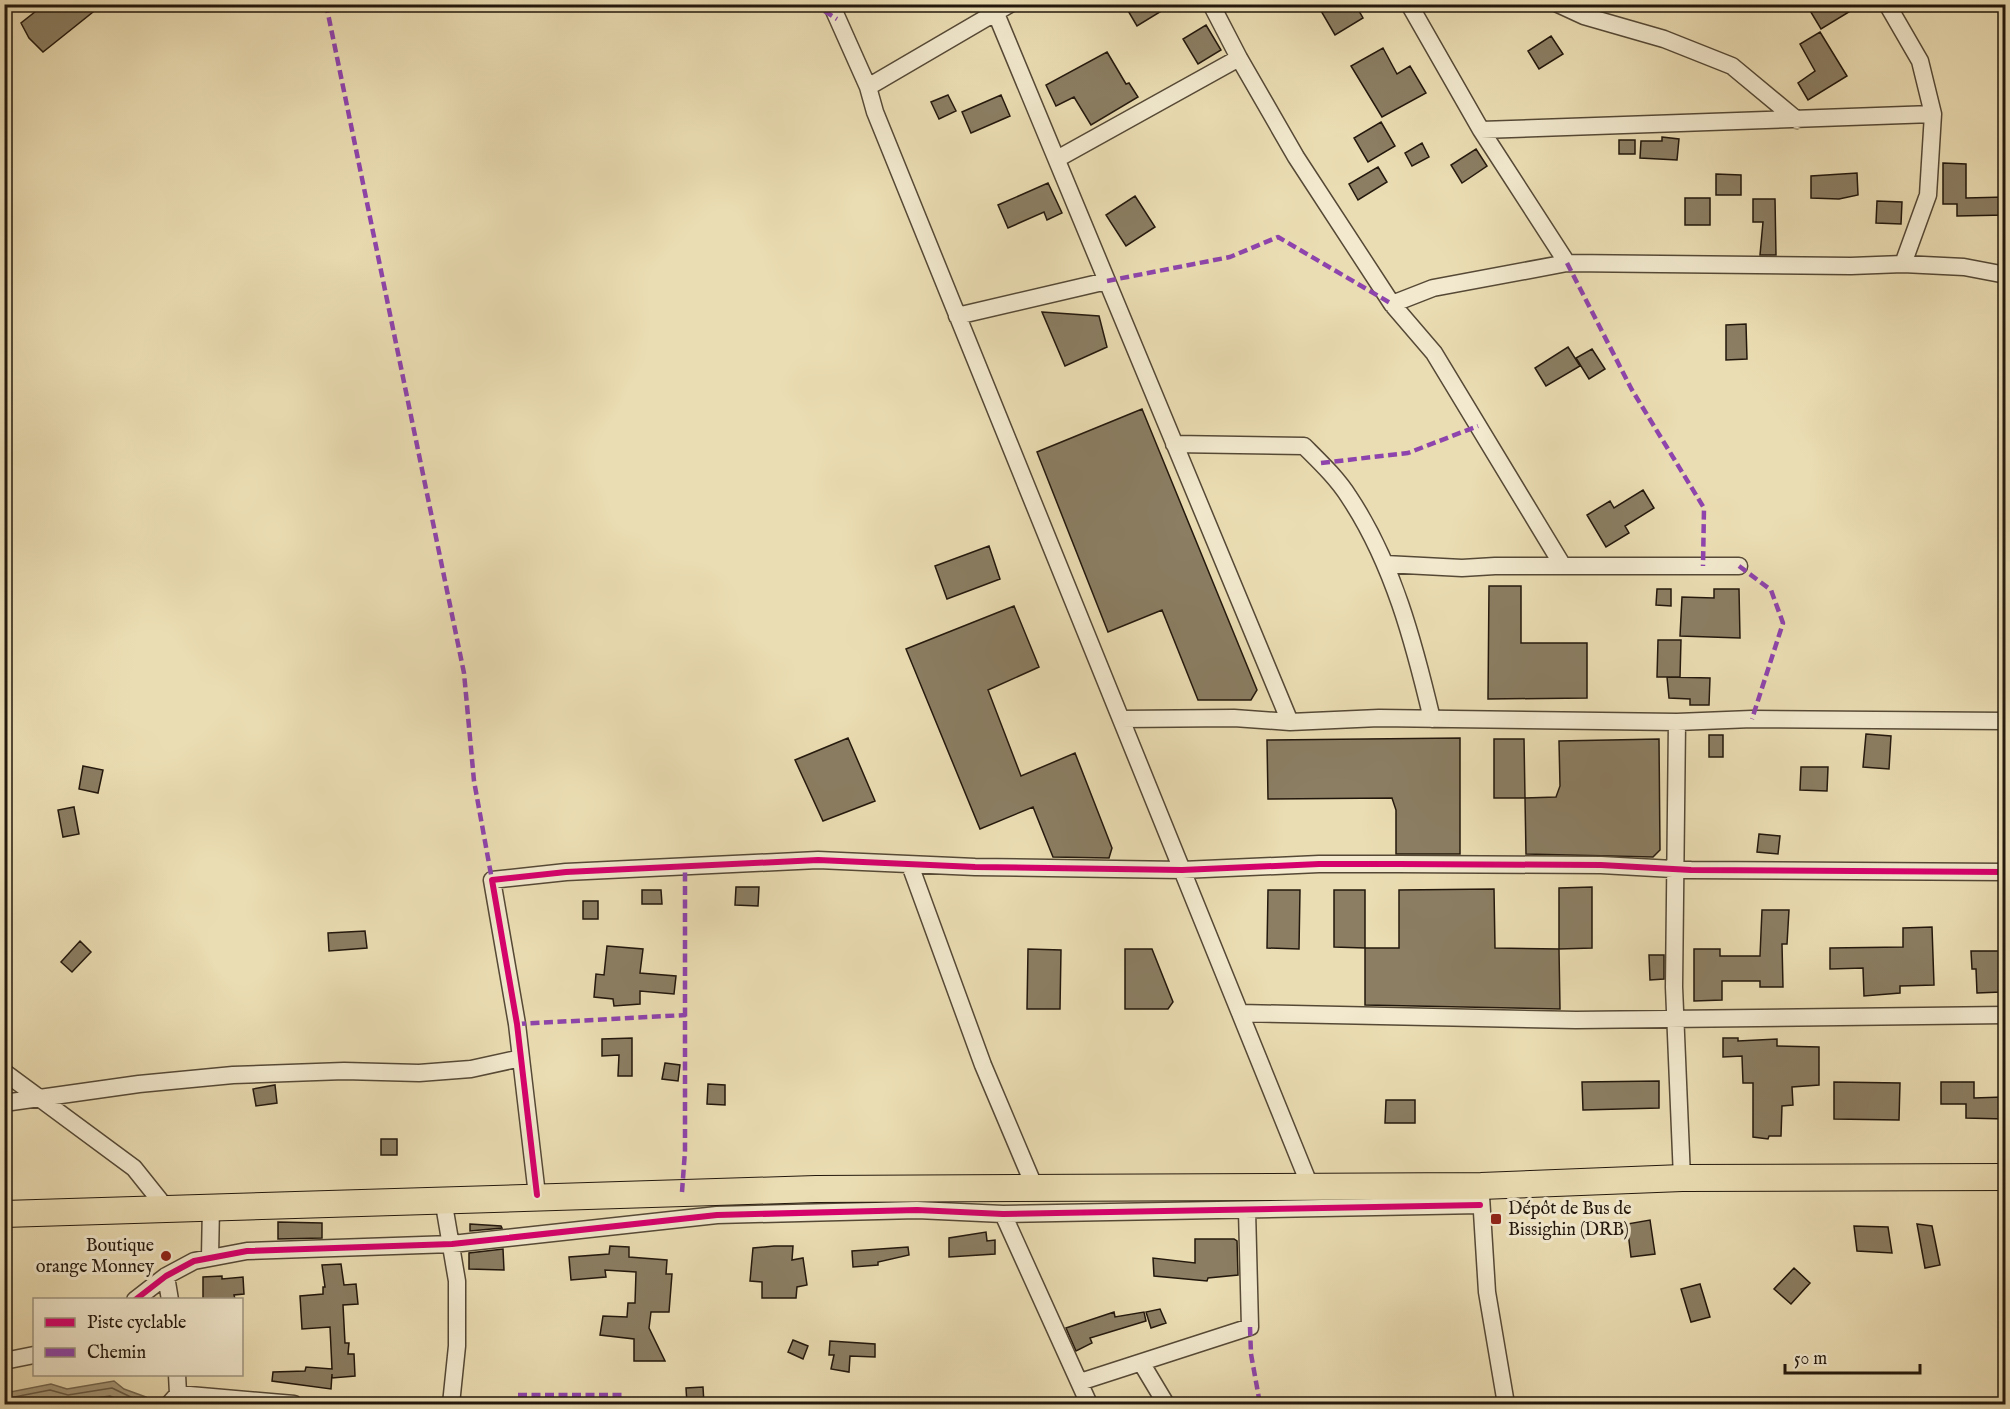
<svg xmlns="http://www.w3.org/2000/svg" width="2010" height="1409" font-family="'IM FELL English',serif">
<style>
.water{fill:#a79a7b;stroke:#72664f;stroke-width:1.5}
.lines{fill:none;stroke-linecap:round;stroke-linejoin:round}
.shore{stroke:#655944;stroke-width:1.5}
.building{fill:#8b7e63;stroke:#23180d;stroke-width:1.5}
.minor-casing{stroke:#554936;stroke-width:19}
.primary-casing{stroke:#23180d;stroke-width:28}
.minor{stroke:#f2e9ce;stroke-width:16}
.primary{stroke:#ebddb3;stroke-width:26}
.quiet{stroke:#8e44ad;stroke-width:4.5;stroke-dasharray:9 4.5;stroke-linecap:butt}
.cycleway-casing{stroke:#f2e9ce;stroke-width:10}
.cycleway{stroke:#d6006c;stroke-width:6}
.poi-dot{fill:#8f2418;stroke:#f2e9ce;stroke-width:2}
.labels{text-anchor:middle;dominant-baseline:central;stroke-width:6;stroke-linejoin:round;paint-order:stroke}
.poi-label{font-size:18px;fill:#23180d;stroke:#f2e9ce;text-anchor:start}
</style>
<rect width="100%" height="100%" fill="#ebddb3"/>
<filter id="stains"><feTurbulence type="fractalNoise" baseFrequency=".00333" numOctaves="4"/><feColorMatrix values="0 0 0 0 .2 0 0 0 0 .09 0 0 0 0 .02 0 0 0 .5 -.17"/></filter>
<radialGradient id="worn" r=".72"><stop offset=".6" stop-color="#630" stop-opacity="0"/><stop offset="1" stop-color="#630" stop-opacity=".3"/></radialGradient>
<!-- water -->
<path class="water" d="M114,1381L124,1389L146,1397L144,1404H5V1393L51,1384L67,1389Z"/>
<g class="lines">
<!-- shore -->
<path class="shore" d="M4,1399L50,1390L68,1395L112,1388L137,1400L139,1404
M18,1404L50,1398L68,1402L110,1396L128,1404"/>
</g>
<!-- building -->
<path class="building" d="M45,4H103L43,52L29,38L21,23Z
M1124,4H1173L1137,26Z
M1317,4H1355L1363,18L1335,35Z
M1806,4H1862L1821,29Z
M1206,25L1221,50L1198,64L1183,39Z
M1820,32L1847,76L1808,100L1798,83L1815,71L1800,44Z
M1551,36L1563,54L1539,69L1528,51Z
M1383,48L1397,74L1410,66L1426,93L1382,117L1351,66Z
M1107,52L1126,84L1129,83L1138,97L1091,125L1074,97L1056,106L1046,85Z
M948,95L956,111L939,119L931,102Z
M1001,95L1010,116L971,133L962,112Z
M1381,122L1395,146L1368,162L1354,138Z
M1662,137L1679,139L1677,160L1640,158L1641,141H1662Z
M1619,140H1635V154H1619Z
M1422,143L1429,157L1412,166L1405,153Z
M1476,149L1487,166L1462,183L1451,165Z
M1943,163L1966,164V198L2005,197V215L1957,216V204H1943Z
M1378,167L1387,182L1358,200L1349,184Z
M1857,173L1858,195L1839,199L1811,198V176Z
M1716,174L1741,175V195H1716Z
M1048,183L1062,213L1047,220L1044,212L1008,228L998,205Z
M1135,196L1155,227L1126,246L1106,215Z
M1685,198H1710V225H1685Z
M1753,199H1775L1776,255H1760L1763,222H1753Z
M1877,201L1902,202L1901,224L1876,223Z
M1042,312L1099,316L1107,347L1065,366Z
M1746,324L1747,359L1726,360V325Z
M1568,347L1580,366L1546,386L1535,368Z
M1592,349L1605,369L1589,379L1576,358Z
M1142,409L1257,690L1251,700H1198L1162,610L1108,632L1037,452Z
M1643,490L1654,508L1625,526L1629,533L1606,547L1587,515L1610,501L1614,508Z
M989,546L1000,579L947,599L935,566Z
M1489,586H1521V643H1587V698L1488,699Z
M1657,589H1671V606L1656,605Z
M1714,589H1739L1740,638L1680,636L1682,597L1714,598Z
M1014,606L1039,667L988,690L1021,776L1075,753L1112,848L1109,858L1053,857L1033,807L980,829L906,649Z
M1658,640H1681L1680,677H1657Z
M1667,677L1710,678L1709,705H1690V699L1669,698Z
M1866,734L1891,736L1889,769L1863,767Z
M1709,735H1723V757H1709Z
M848,738L875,801L823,821L795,760Z
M1460,738V854H1396V810L1392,798L1268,799L1267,740Z
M1494,739H1524L1525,798H1494Z
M1659,739L1660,850L1653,857L1526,854L1525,798L1556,797L1560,786L1559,741Z
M83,766L103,770L98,793L79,789Z
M1801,767H1828L1827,791L1800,790Z
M74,807L79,834L63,837L58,810Z
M1759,834L1780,836L1778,854L1757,852Z
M736,887H759L758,906L735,905Z
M1592,887V948L1559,949V888Z
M1494,889L1495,948L1559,949L1560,1009L1365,1005V948H1399V890Z
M642,890H661L662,904H642Z
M1268,890H1300L1299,949L1267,948Z
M1334,890H1365V948L1334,947Z
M583,901H598V919H583Z
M1762,910H1789L1787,944H1782L1783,987H1760V981H1722V1000L1694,1001V949H1720V956H1760Z
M1932,927L1934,985L1900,986V993L1864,996L1863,968L1830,969V948L1903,947V928Z
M365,931L367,948L329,951L328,933Z
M80,941L91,952L72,972L61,962Z
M607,946L643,949L640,973L676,976L674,994L640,991V1004L614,1006L613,999L594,997L596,974L604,975Z
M1028,949L1061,950L1060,1009H1027Z
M1125,949H1152L1173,1002L1168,1009H1125Z
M1971,951H2000L2001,992L1977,993L1976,969H1972Z
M1649,955H1664V979L1650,980Z
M632,1038V1076H618L619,1055L602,1056V1039Z
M1723,1038H1738V1041L1777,1039V1046L1819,1047V1085L1792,1087L1793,1105L1782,1106L1781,1136H1769L1768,1139L1753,1137V1083H1743L1742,1056L1723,1057Z
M665,1063L680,1065L678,1081L662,1079Z
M1659,1081V1108L1583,1110L1582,1082Z
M1834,1082L1900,1083L1899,1120L1834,1119Z
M1941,1082H1974V1098L2003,1097L2004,1119L1966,1118V1104H1941Z
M708,1084L725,1085V1105L707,1104Z
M275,1085L277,1103L256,1106L253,1089Z
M1386,1100H1415V1123H1385Z
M381,1139H397V1155H381Z
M1650,1220L1655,1254L1631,1257L1627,1224Z
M278,1222L322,1223V1238L278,1239Z
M470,1224L501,1226L502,1228L470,1231Z
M1917,1224L1932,1226L1940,1265L1925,1268Z
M1854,1226L1888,1227L1892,1253L1857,1251Z
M986,1232L987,1241L995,1240V1254L949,1257V1238Z
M1195,1239H1234L1237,1241L1238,1275L1208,1278L1207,1281L1154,1276L1153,1258L1195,1263Z
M610,1246L629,1247V1257L667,1260L666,1274H672L669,1312H651L649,1328L665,1361H634V1339L600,1335L603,1316L627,1317L628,1303H635L636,1272L605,1270L606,1277L571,1280L569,1257L609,1254Z
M774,1246H793L792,1260L803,1258L807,1285L797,1287L796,1298H762V1282L750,1281L753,1248Z
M908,1247L909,1255L878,1262V1265L853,1267L852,1251Z
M503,1249L504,1270L469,1269V1253Z
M341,1264L344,1285L356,1284L358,1304L343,1305L345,1343H349L348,1354H354L355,1376L332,1378V1374L331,1389L272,1381L273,1372L305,1371L306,1367L332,1369L330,1327L302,1329L300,1296L323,1294V1287H325L322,1265Z
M1794,1268L1810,1283L1791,1304L1774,1289Z
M222,1276V1279L243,1277L244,1294L234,1295L235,1299H203V1277Z
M1700,1284L1710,1317L1691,1322L1681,1289Z
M1160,1309L1166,1323L1151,1328L1146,1312Z
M1114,1312L1115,1317L1144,1312L1146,1321L1090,1338L1092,1343L1076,1351L1066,1328Z
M793,1340L808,1346L803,1359L788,1352Z
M830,1341L875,1344V1357L850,1356L849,1372L831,1369L834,1355H829Z
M703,1387L704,1404H687L686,1388Z"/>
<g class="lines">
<!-- minor casing -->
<g class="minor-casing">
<path id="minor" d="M831,4L868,87L875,112L1310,1186
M992,4L1290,722
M1211,4L1239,58L1296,157L1392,304L1434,353L1563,566
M1409,4L1481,130L1567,263
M1558,4L1584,16L1664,39L1732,66L1797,120
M1887,4L1920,61L1933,114L1928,195L1903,264
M868,87L1010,4
M1481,130L1933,114
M1057,159L1239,58
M1392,304L1433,288L1567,263L1851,266L1903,264L1964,267L2006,275
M957,316L1107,281
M1174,444L1304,446C1320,462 1337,478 1349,497C1393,563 1414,643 1432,719
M1385,564L1462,568L1495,566H1739
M1121,719L1234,718L1290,722L1379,718L1677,722L1752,719L2006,721
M1677,722L1674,987L1682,1178
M910,865L983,1065L1035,1188
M1240,1013L1576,1020L2006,1015
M4,1072L134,1168L166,1208
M4,1103L139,1084L233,1075L344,1071L419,1073L471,1069L521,1058
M537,1195L517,1024L492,880L566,872L818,860L975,867L1182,870L1319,864H1398L1601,865L1691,870L2006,872
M1481,1196L1487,1292L1506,1404
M443,1199L457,1281V1346L451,1404
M1003,1214L1089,1404
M210,1257L211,1206
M166,1276L170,1300
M135,1300L166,1276L194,1261L247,1251L452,1244L717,1215L917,1210L1003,1214L1480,1205
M4,1361L34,1355
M1142,1364L1166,1404
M1080,1382L1250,1327L1247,1210
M178,1394L294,1404
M169,1404L178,1394L177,1374"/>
</g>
<!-- primary casing -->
<g class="primary-casing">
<path id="primary" d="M4,1214L816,1189L1481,1186L1682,1178L2006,1177"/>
</g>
<!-- minor -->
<use href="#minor" class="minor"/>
<!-- primary -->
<use href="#primary" class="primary"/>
<!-- quiet -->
<path class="quiet" d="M326,4L464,673L474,781L492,880
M813,4L837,19
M1567,263L1632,390L1704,508L1703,566
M1107,281L1230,257L1278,237L1392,304
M1321,463L1408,453L1478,426
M1739,566L1771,590L1783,623L1752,719
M517,1024L686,1015
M682,1192L685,1151V868
M1250,1327L1251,1354L1260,1404
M518,1395H624L623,1404"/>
<!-- cycleway casing -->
<g class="cycleway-casing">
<path id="cycleway" d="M537,1195L517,1024L492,880L566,872L818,860L975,867L1182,870L1319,864H1398L1601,865L1691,870L2006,872
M135,1300L166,1276L194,1261L247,1251L452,1244L717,1215L917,1210L1003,1214L1480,1205"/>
</g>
<!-- cycleway -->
<use href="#cycleway" class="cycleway"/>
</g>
<!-- markers -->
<g class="poi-dot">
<rect x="1490" y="1213" width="12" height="12" rx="3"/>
<circle cx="166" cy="1256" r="6"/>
</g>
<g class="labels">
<!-- poi labels -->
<g class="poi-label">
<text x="1508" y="1209">Dépôt de Bus de<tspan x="1508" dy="21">Bissighin (DRB)</tspan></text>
<text x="154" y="1246" text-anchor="end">Boutique<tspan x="154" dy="21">orange Monney</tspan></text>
</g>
</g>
<!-- margin -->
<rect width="2010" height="1409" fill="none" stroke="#ebddb3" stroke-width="24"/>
<rect x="6" y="6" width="1998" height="1397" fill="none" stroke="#23180d" stroke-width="3"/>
<rect x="12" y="12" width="1986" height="1385" fill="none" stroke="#23180d" stroke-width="1.5"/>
<!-- legend -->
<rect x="33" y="1298" width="210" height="78" fill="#f2e9ce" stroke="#9f9581" stroke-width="1.5"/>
<rect x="45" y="1318" width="30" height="9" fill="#d6006c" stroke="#9f9581" stroke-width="1.5"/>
<text x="87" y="1328" font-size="18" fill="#23180d">Piste cyclable</text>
<rect x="45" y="1348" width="30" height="9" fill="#8e44ad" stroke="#9f9581" stroke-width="1.5"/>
<text x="87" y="1358" font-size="18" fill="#23180d">Chemin</text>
<!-- scale -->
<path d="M1785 1364v9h135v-9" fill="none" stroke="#23180d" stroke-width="3"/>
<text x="1794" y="1364" font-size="18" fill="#23180d" stroke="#f2e9ce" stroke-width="4.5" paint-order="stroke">50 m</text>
<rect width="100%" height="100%" filter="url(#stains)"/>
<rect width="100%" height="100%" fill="url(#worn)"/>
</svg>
